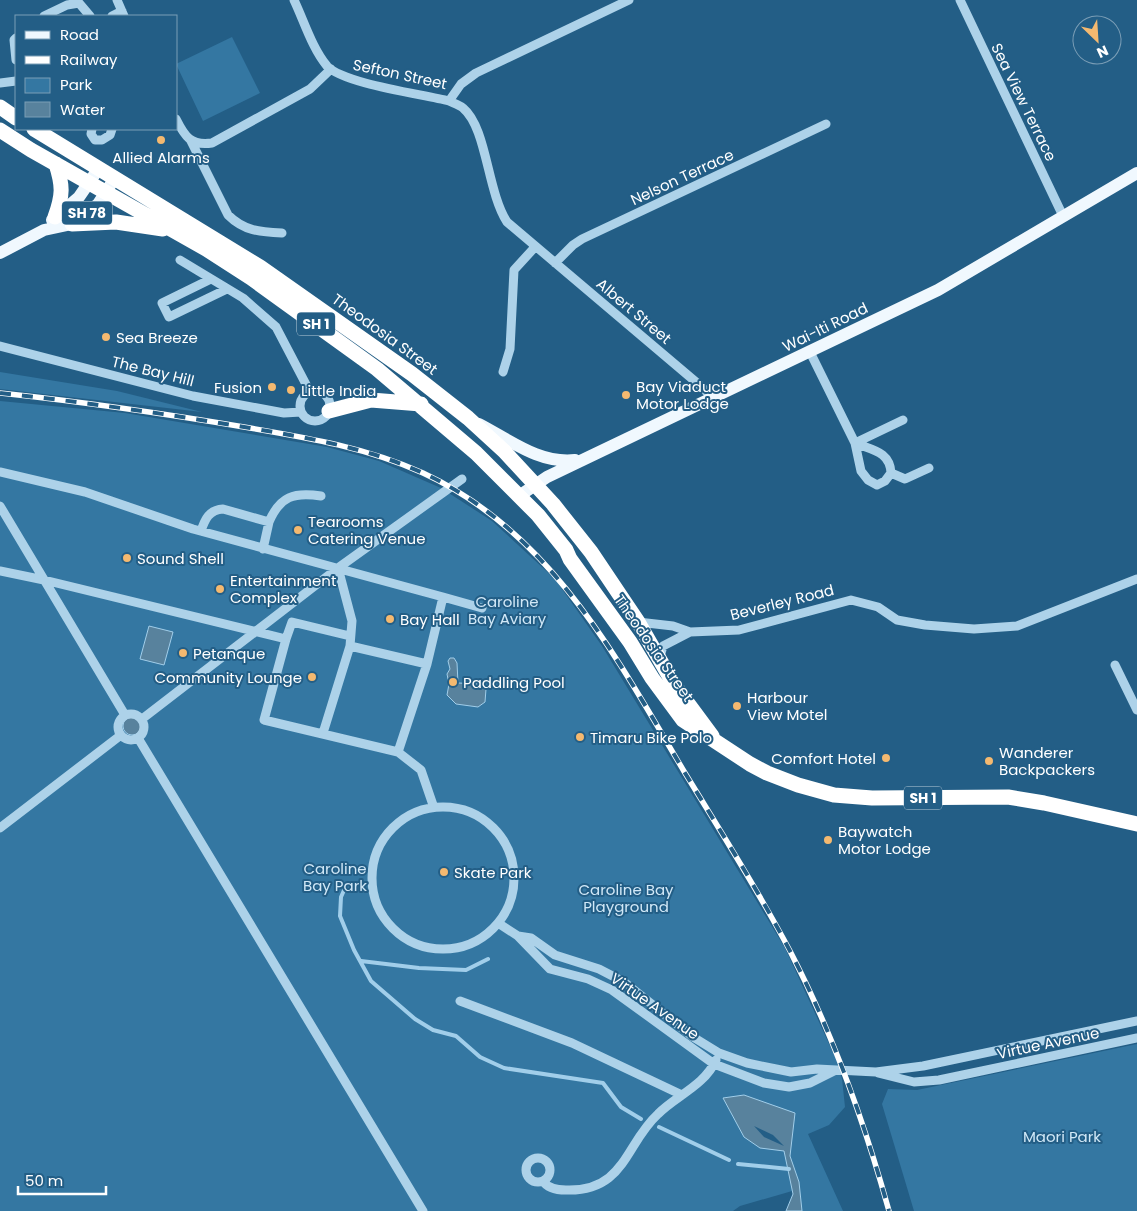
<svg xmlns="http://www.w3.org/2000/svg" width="1137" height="1211" font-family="Poppins,sans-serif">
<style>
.green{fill:#3477a2}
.water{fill:#58829d;stroke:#a1ceea}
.pier{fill:#235e86}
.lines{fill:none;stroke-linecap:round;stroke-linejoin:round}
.stream{stroke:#a1ceea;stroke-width:4}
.minor{stroke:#add2e9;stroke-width:9}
.major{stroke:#f0f8fe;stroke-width:12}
.highway{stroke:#fff;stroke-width:15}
.rail-casing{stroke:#fff;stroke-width:5.5}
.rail{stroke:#235e86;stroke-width:4;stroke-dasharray:11;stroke-linecap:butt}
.poi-dot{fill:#f4b970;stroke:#235e86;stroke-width:2}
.labels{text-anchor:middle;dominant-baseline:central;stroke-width:4;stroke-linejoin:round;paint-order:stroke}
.shield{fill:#235e86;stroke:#bdcfdb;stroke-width:1}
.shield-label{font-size:14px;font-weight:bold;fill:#fff}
.street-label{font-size:15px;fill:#fff;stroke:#235e86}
.poi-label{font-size:15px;fill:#fff;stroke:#235e86;text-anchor:start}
.park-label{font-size:15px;fill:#d1e8f7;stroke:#235e86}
</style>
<rect width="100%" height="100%" fill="#235e86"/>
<!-- green -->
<path class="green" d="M232,37L260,93L203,121L176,64Z
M0,372L117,391L202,412L0,389Z
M0,401L125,413L327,447L379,461L441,488L492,521L555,579L602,646L785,948L837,1061L842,1079L845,1107L829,1125L808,1134L843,1211H802L799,1189L740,1206L733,1211H0Z
M1137,1044V1211H914L882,1104L888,1089L917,1090Z"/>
<!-- water -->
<path class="water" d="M149,626L173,632L164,665L140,659Z
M450,658H454L457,663L458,683L484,684L486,689L485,702L478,707L456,704L447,695L449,684L447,674L450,669L448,661Z
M123 726a9 9 0 1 1 18 0a9 9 0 1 1-18 0Z
M744,1095L795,1113L790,1156L799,1182L802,1211H786L793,1194L784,1151L760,1148L744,1137L723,1098Z"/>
<!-- pier -->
<path class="pier" d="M754,1126L773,1135L784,1146L764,1137Z"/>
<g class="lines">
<!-- stream -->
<path class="stream" d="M345,888L341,897L340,916L354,950L371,981L415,1019L433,1030L456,1036L480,1057L504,1068L603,1083L621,1107L641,1119
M361,961L419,968L466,970L488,959
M659,1127L729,1160
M738,1164L789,1169"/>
<!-- minor -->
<path class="minor" d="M117,0L124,16
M294,0C304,21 312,48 327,66C344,84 422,94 449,101C453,103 459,105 463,108C487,128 487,191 507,222L703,388L713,399
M960,0L1063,216
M44,16L67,5L79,3L90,16
M112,16L122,11
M16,38L14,40L16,60
M0,83L16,81
M449,101L461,84L476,73L629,0
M176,119C185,137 191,146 212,143L310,89L331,69
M92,129L91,134L95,140H102L110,135L112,129
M191,141L228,215C244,231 260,232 282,233
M180,260L243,298L276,327L310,392
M555,263L573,245L582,239L826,124
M211,279L162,303L169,317L227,289
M0,346L193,396L284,413L301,412
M810,352L855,443L861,471L868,480L877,485L885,481L891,473C890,451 871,450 855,443
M503,372L510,349L514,270L535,247
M300 406a15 15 0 1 1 30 0a15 15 0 1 1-30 0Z
M855,443L903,420
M0,472L85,492L193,529L443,597L427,664L398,752
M891,473L905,479L929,468
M0,506L125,715
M201,531C205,519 209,510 223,509L269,522C280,496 294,492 321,496
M263,549L269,522
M338,568L352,621L350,646
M0,571L44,580L286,639L264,720L398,752L421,770L433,805
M443,597L482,608
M638,622L673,626L690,632L739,630L851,600L878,607L897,620L925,625L974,629L1017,626L1137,579
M286,639L292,622L350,636
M659,660L663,646L690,632
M1115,665L1137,710
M118 727a13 13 0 1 1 26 0a13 13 0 1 1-26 0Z
M142,719L338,568L462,479
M323,733L350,646L427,664
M138,738L423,1211
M372 878a71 71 0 1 1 142 0a71 71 0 1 1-142 0Z
M0,828L121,735
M498,923L518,936L550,969L588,979L612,990L714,1064L764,1083L789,1087L810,1083L834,1071
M518,936L531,938L555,955L599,969L624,982L693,1037L719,1053L747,1063L791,1072L817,1069L876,1072L923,1066L1137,1021
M460,1001L572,1043L682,1095
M878,1073L914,1082L939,1080L1137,1038
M526 1170a12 12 0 1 1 24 0a12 12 0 1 1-24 0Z
M543,1181C548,1189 558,1190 566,1190C625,1192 625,1144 658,1114C677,1095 704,1086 716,1060"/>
<!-- major -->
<path class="major" d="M52,220L79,197L99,168
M0,253L44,230L72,224L98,204L111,184
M479,424C510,440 539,464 575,460
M519,496L547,477L938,290L1137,173"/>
<!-- highway -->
<path class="highway" d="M0,107L16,118
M34,129L260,267L412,374L468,418L504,451L553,504L591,552L638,622L675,686L712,736
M0,130L31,150L206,249L251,278L377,369L476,453L538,515L566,550L570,559L630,642L652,678L683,720L750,764L767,773L798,785L834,795L872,798L1008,797L1044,803L1137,824
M55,217C63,195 63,186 56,164
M72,224L116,222L163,229
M329,411L371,400L421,404"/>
<!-- rail casing -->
<g class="rail-casing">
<path id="rail" d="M0,393C84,402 167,414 250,428C309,438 368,448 423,473C551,532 617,658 685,773C721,832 758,890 790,951C833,1034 864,1121 889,1211"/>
</g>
<!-- rail -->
<use href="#rail" class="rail"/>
</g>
<!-- markers -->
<g class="poi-dot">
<circle cx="161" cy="140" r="5"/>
<circle cx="106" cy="337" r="5"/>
<circle cx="272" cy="387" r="5"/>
<circle cx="291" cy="390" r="5"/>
<circle cx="626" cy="395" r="5"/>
<circle cx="298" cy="530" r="5"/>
<circle cx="127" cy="558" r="5"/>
<circle cx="220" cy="589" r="5"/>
<circle cx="390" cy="619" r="5"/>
<circle cx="183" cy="653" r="5"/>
<circle cx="312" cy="677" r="5"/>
<circle cx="453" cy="682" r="5"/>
<circle cx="737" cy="706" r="5"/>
<circle cx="580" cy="737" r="5"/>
<circle cx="886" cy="758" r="5"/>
<circle cx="989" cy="761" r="5"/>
<circle cx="828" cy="840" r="5"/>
<circle cx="444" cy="872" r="5"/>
</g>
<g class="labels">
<!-- shield labels -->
<g class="shield">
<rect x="62" y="201.5" width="50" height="23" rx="4"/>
<rect x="297" y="312.5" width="38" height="23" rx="4"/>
<rect x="904" y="786.5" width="38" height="23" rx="4"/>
</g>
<g class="shield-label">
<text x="87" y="213">SH 78</text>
<text x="316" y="324">SH 1</text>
<text x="923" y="798">SH 1</text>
</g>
<!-- street labels -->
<g class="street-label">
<text transform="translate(400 74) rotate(12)">Sefton Street</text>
<text transform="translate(1024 102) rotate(64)">Sea View Terrace</text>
<text transform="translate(682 177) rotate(-25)">Nelson Terrace</text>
<text transform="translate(634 311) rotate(40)">Albert Street</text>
<text transform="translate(825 327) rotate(-26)">Wai-Iti Road</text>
<text transform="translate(385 334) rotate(36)">Theodosia Street</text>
<text transform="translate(153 371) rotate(14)">The Bay Hill</text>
<text transform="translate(782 602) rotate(-14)">Beverley Road</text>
<text transform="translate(654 648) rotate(55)">Theodosia Street</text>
<text transform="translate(655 1006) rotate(35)">Virtue Avenue</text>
<text transform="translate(1048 1043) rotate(-12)">Virtue Avenue</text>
</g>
<!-- poi labels -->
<g class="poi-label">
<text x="161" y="157" text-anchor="middle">Allied Alarms</text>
<text x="116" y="337">Sea Breeze</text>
<text x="636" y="386">Bay Viaduct<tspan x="636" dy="17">Motor Lodge</tspan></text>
<text x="262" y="387" text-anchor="end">Fusion</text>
<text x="301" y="390">Little India</text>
<text x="308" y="521">Tearooms<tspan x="308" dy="17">Catering Venue</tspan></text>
<text x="137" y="558">Sound Shell</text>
<text x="230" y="580">Entertainment<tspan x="230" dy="17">Complex</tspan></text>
<text x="400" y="619">Bay Hall</text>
<text x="193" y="653">Petanque</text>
<text x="302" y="677" text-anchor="end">Community Lounge</text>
<text x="463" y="682">Paddling Pool</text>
<text x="747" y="697">Harbour<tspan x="747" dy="17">View Motel</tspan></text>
<text x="590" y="737">Timaru Bike Polo</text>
<text x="999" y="752">Wanderer<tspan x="999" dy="17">Backpackers</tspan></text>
<text x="876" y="758" text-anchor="end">Comfort Hotel</text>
<text x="838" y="831">Baywatch<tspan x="838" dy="17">Motor Lodge</tspan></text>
<text x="454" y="872">Skate Park</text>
</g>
<!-- park labels -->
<g class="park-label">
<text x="507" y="601">Caroline<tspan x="507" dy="17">Bay Aviary</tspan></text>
<text x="335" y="868">Caroline<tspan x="335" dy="17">Bay Park</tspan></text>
<text x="626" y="889">Caroline Bay<tspan x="626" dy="17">Playground</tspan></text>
<text x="1062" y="1136">Maori Park</text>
</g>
</g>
<!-- legend -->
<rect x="15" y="15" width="162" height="115" fill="#235e86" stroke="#7b9eb6"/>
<rect x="25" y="31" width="25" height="8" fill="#f0f8fe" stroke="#7b9eb6"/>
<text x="60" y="40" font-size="15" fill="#ffffff">Road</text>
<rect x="25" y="56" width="25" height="8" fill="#ffffff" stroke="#7b9eb6"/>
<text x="60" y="65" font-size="15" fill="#ffffff">Railway</text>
<rect x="25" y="78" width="25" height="15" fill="#3477a2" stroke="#7b9eb6"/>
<text x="60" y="90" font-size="15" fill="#ffffff">Park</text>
<rect x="25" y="102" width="25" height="15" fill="#58829d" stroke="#7b9eb6"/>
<text x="60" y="115" font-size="15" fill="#ffffff">Water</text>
<!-- north arrow -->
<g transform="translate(1097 40) rotate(155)"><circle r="24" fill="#235e86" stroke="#7b9eb6"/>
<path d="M0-4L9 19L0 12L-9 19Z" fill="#f4b970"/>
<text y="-8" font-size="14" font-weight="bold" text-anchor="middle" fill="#ffffff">N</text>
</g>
<!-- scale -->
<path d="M18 1186v8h88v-8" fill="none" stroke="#ffffff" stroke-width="2.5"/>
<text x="25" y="1186" font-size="15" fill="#ffffff" stroke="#235e86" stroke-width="4" paint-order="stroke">50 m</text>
</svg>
